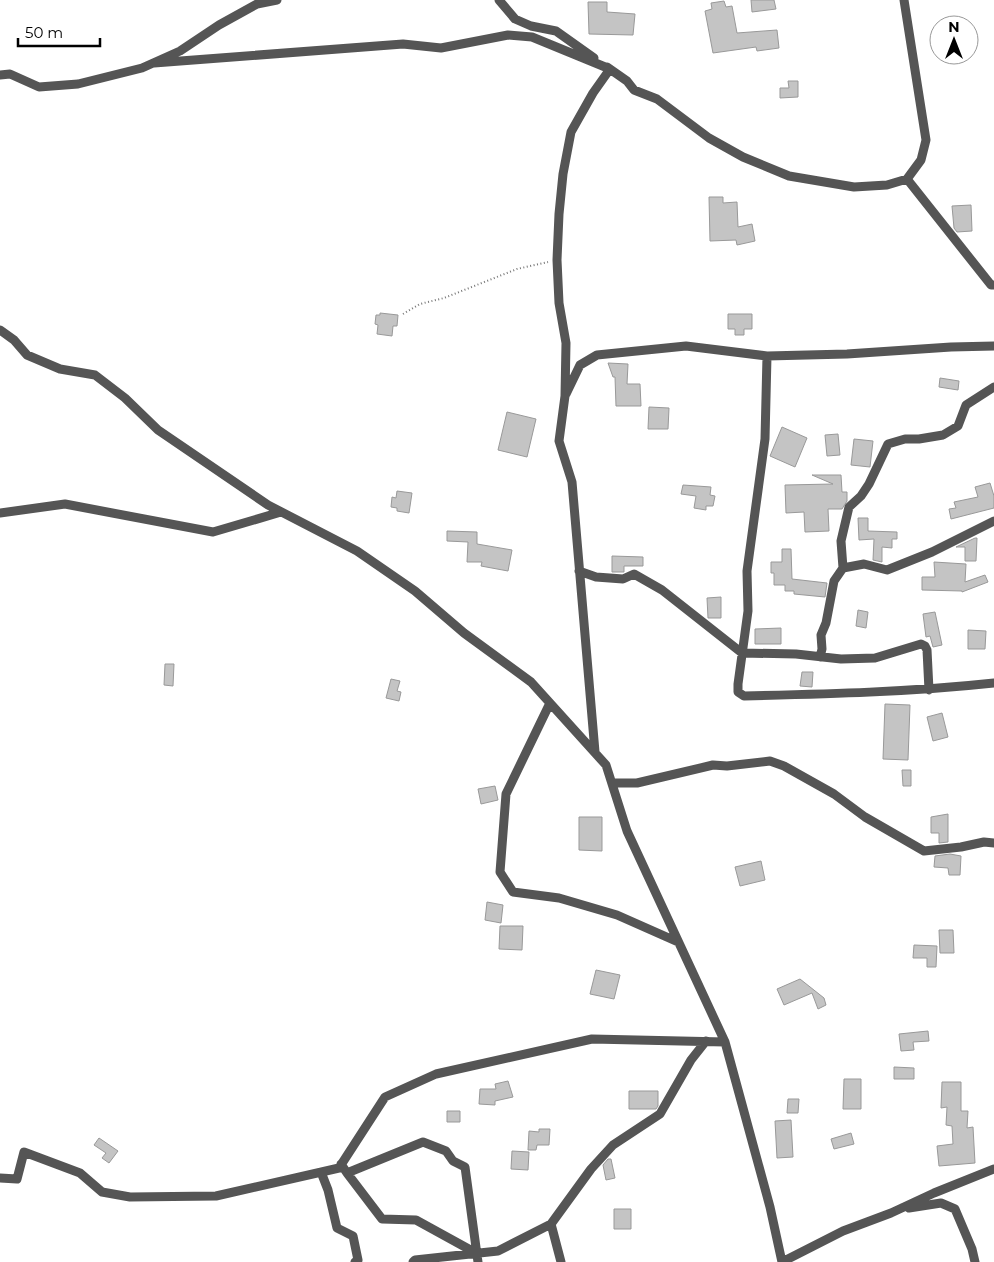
<svg xmlns="http://www.w3.org/2000/svg" width="994" height="1262" font-family="Montserrat,sans-serif">
<style>
.building{fill:#c4c4c4;stroke:#999}
.lines{fill:none;stroke-linecap:round;stroke-linejoin:round}
.path{stroke:#777;stroke-width:2;stroke-dasharray:1 2.5;stroke-linecap:butt}
.street{stroke:#555;stroke-width:9}
</style>
<rect width="100%" height="100%" fill="#fff"/>
<!-- building -->
<path class="building" d="M751,0H774L776,9L752,12Z
M724,1L726,7L732,6L737,33L777,30L779,48L757,51L756,47L713,53L705,11L712,9L711,3Z
M588,2H607V12L635,14L633,35L589,34Z
M788,81H798V97L780,98V88H789Z
M709,197H723V203L737,202L738,227L752,224L755,241L737,245L736,240L710,241Z
M971,205L972,231L957,232L954,228L952,206Z
M380,313L398,315L397,326H393L392,336L377,334L378,325L375,324L376,315H380Z
M728,314H752V329H744V335H735V329H728Z
M608,363L628,364L627,384H640L641,406H616L615,377H613Z
M940,378L959,381L958,390L939,387Z
M649,407L669,408L668,429H648Z
M507,412L536,419L527,457L498,450Z
M782,427L807,438L795,467L770,456Z
M838,434L840,455L827,456L825,435Z
M854,439L873,441L870,467L851,465Z
M812,475H841L842,492H847V501L842,509H828L829,531L805,532L804,512L786,513L785,485L833,484Z
M990,483L994,496V508L951,519L949,509L956,508L954,502L978,497L975,487Z
M683,485L711,487L710,495L715,496L713,506H706V510L694,508L696,496L681,494Z
M397,491L412,493L409,513L397,511V508L391,507L392,497L396,498Z
M858,518H868V531L897,532V539H892V548L882,547V562L873,560L874,539L859,540Z
M447,531L477,532V544L512,550L508,571L481,566L482,562H467L468,542L447,541Z
M975,538H977L976,561H965V547H956Z
M782,549H791L792,579L827,583L825,597L794,594V591H785V585H774V573H771V562H782Z
M612,556L643,557V566H624V572H612Z
M934,562L966,564L965,582L985,575L988,582L962,592V591L922,590V577H935Z
M721,597V618H708L707,598Z
M858,610L868,612L866,628L856,626Z
M935,612L942,645L933,647L930,636L926,637L923,614Z
M781,628V644H755V629Z
M968,630L986,631L985,649H968Z
M165,664H174L173,686L164,685Z
M802,672H813L812,687L800,686Z
M391,679L400,681L397,691L401,692L399,701L386,698Z
M885,704L910,705L908,760L883,759Z
M942,713L948,737L933,741L927,717Z
M902,770H911V786H903Z
M495,786L498,800L481,804L478,789Z
M948,814V842L939,843V833H931V817Z
M579,817H602V851L579,850Z
M950,854L961,856L960,875H949L948,868L934,867L935,856Z
M761,861L765,880L740,886L735,867Z
M487,902L503,905L501,923L485,920Z
M500,926H523L522,950L499,949Z
M939,930H953L954,953H940Z
M914,945L937,946L936,967H927V958H913Z
M596,970L620,975L614,999L590,994Z
M800,979L824,998L826,1005L818,1009L812,993L784,1005L777,989Z
M928,1031L929,1041L913,1042L914,1050L901,1051L899,1034Z
M894,1067L914,1068V1079H894Z
M844,1079H861V1109H843Z
M508,1081L513,1097L495,1101V1105L479,1104L480,1089H496L495,1084Z
M942,1082H961V1111H968L967,1128L973,1127L975,1163L939,1166L937,1146L953,1144L952,1126L946,1125L947,1107L941,1108Z
M629,1091H658V1106L656,1109H629Z
M788,1099H799L798,1113H787Z
M447,1111H460V1122H447Z
M791,1120L793,1157L777,1158L775,1121Z
M539,1129H550L549,1145H537L536,1150H528L529,1131L539,1132Z
M851,1133L854,1144L834,1149L831,1139Z
M99,1138L118,1151L109,1163L102,1158L106,1153L94,1145Z
M512,1151L529,1152L528,1170L511,1169Z
M608,1159H611L615,1178L606,1180L603,1165Z
M614,1209H631V1229H614Z"/>
<g class="lines">
<!-- path -->
<path class="path" d="M403,314L420,304L444,298L517,269L548,262"/>
<!-- street -->
<path class="street" d="M499,0L515,19L531,26L556,31L594,58
M904,0L926,140L921,160L907,179L991,285H994
M154,63L403,44L441,48L508,35L532,37L610,69L593,93L571,132L563,174L559,214L557,260L559,303L566,343L565,396L559,441L572,482L595,752
M607,67L627,81L634,90L657,99L709,138L743,157L789,176L854,187L887,185L907,179
M0,75L10,74L39,87L78,84L142,68L180,51L219,25L257,4L277,0
M0,330L14,340L27,355L60,369L95,375L125,398L158,430L268,505L357,551L415,591L464,633L531,682L606,765L627,831L725,1042L770,1207L782,1262L843,1231L891,1213L934,1193L994,1169
M767,356L765,439L747,571L748,611L738,684V692L744,696C828,694 911,692 994,683
M566,394L580,365L597,355L686,346L767,356L847,354L951,347L994,346
M0,513L65,504L213,532L281,512
M843,568L864,564L887,570L932,552L994,521
M579,571L596,577L623,579L634,574L662,590L742,653L796,654L841,659L875,658L921,644L925,646L927,650L929,690
M820,657L822,649L821,635L826,623L834,581L843,568L841,541L849,507L861,496L869,484L888,444L905,439H919L943,435L958,426L966,405L994,387
M550,703L506,794L500,872L513,892L559,898L617,915L678,942
M612,783H637L713,765L727,766L770,761L784,766L834,794L865,817L924,851L961,847L984,842L994,843
M341,1164L347,1173L423,1142L446,1151L453,1161L465,1167L478,1262
M321,1172L328,1190L337,1228L353,1236L358,1260L355,1262
M347,1173L382,1219L416,1220L476,1253
M0,1178L17,1179L24,1152L80,1173L102,1192L130,1197L216,1196L339,1168L385,1097L436,1074L592,1039L725,1042
M909,1208L941,1203L955,1209L972,1249L975,1262
M551,1224L591,1169L613,1145L660,1114L691,1060L706,1041
M413,1262L415,1260L498,1251L551,1224L561,1262"/>
</g>
<!-- north arrow -->
<g transform="translate(954 40)"><circle r="24" fill="#ffffff" stroke="#999999"/>
<path d="M0-4L9 19L0 12L-9 19Z" fill="#000000"/>
<text y="-8" font-size="14" font-weight="bold" text-anchor="middle" fill="#000000">N</text>
</g>
<!-- scale -->
<path d="M18 38v8h82v-8" fill="none" stroke="#000000" stroke-width="2.5"/>
<text x="25" y="38" font-size="15" fill="#000000" stroke="#ffffff" stroke-width="4" paint-order="stroke">50 m</text>
</svg>
